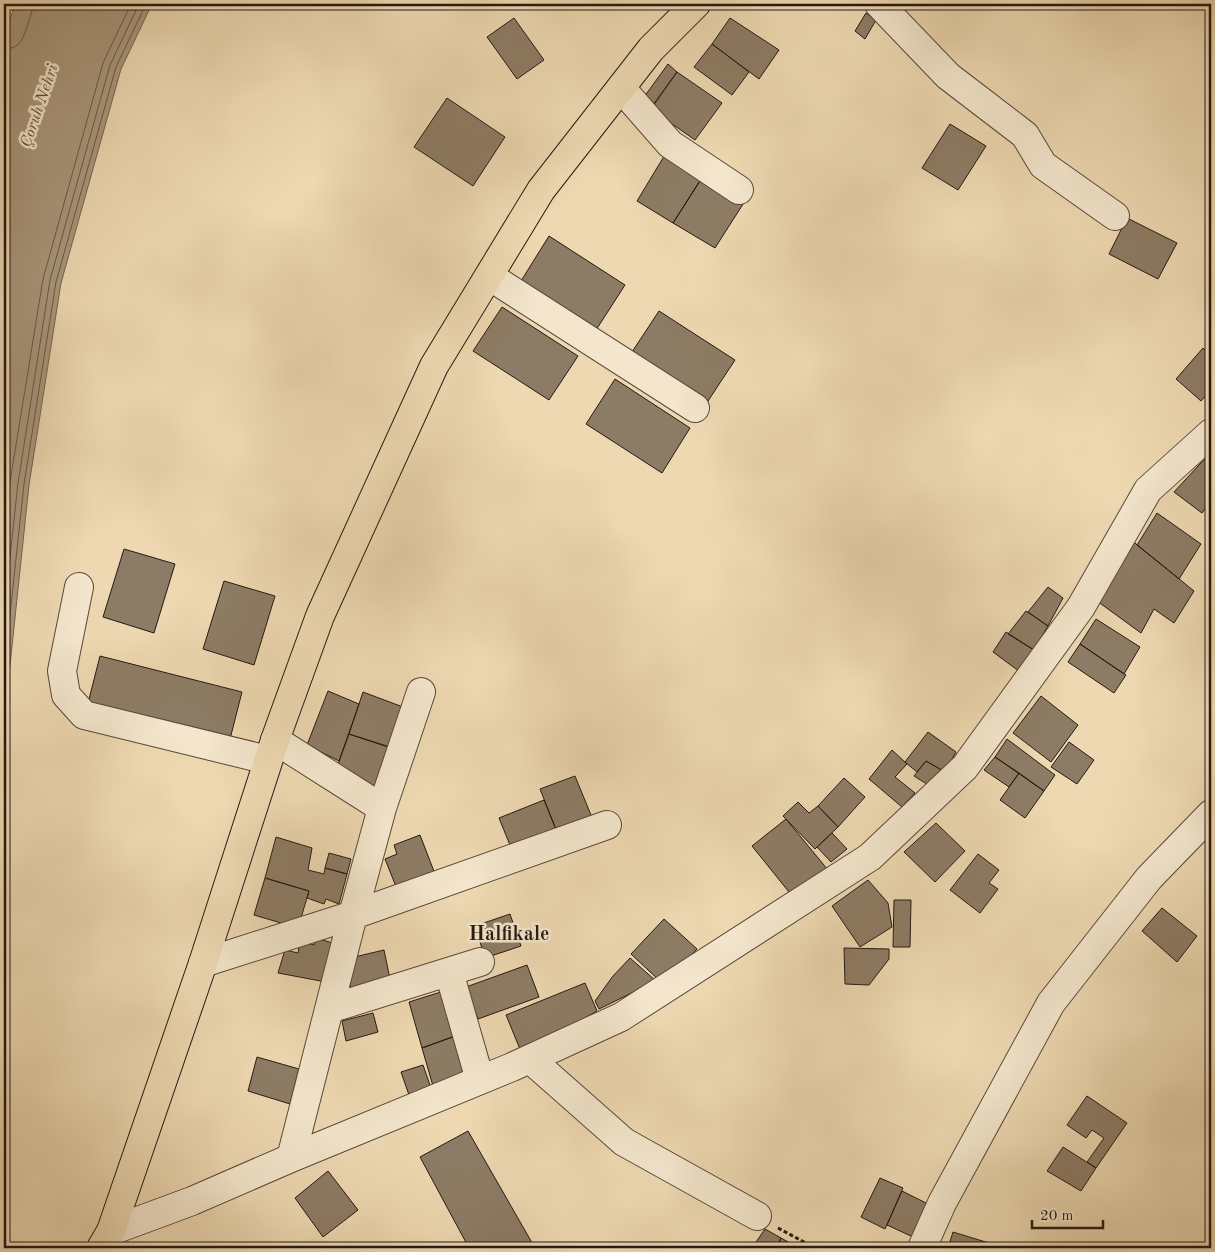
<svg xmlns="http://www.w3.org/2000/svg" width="1215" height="1252" font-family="'Old Standard TT',serif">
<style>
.water{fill:#a9977b;stroke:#756451}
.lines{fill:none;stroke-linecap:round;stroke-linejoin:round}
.shore{stroke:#685847;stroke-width:1}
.building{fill:#8d7c65;stroke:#261813}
.minor-casing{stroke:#58483a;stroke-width:30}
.major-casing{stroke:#261813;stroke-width:30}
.path{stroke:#261813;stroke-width:3;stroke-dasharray:4 2.5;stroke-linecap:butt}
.minor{stroke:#f3e6cc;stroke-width:28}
.major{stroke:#edd8b1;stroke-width:28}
.labels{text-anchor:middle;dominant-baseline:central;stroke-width:5;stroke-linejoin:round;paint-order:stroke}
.water-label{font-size:16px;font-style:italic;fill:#5a4b3d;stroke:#f3e6cc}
.district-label{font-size:20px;font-weight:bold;fill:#261813;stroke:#f3e6cc}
</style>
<rect width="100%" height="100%" fill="#edd8b1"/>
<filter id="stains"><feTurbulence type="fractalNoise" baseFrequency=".004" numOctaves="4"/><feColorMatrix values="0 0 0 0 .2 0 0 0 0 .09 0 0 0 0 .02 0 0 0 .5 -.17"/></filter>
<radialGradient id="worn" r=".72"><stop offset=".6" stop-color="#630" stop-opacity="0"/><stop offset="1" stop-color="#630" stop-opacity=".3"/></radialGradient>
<!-- water -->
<path class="water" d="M15,4H152L121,69L61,283L29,485L4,722V37Z"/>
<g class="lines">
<!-- shore -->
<path class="shore" d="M4,49C21,49 23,38 28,24C30,17 33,11 33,4
M4,542L10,482L43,279L103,63L131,4
M4,612L18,483L50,280L110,65L139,4
M4,671L24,484L56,282L116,67L146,4"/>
</g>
<!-- building -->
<path class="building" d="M866,13L876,20L865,39L855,31Z
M514,18L544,60L517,79L487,37Z
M730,18L779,50L759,79L712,44Z
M712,44L749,72L732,95L694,67Z
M668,64L677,72L653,105L644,97Z
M677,72L722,103L695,140L651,109Z
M447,98L505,137L473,186L414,147Z
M950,124L986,146L958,190L922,168Z
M666,153L703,176L673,223L637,201Z
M703,176L745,201L715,248L673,223Z
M1127,218L1177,243L1158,279L1109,254Z
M549,236L625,285L596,330L521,281Z
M502,307L578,356L549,400L473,351Z
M659,311L735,360L706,404L630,355Z
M1203,348L1211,356V389L1201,401L1176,379Z
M615,379L690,428L662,473L586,424Z
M1211,452V501L1202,513L1174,492Z
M1157,513L1201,544L1179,579L1137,545Z
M1130,539L1194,591L1174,623L1154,609L1141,633L1097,601Z
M124,549L175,564L154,633L103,617Z
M224,581L275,596L254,665L203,649Z
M1048,587L1063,598L1048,626L1028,612Z
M1026,611L1048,626L1034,650L1008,634Z
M1096,619L1140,647L1124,674L1080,644Z
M1006,632L1034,650L1020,672L993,652Z
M1080,644L1126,675L1114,693L1068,662Z
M100,656L242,692L229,743L87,707Z
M328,691L359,704L339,761L307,745Z
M363,692L403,707L393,748L349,734Z
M1041,696L1078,725L1051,762L1013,733Z
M928,732L956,752L945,772L926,761L917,772L905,762Z
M349,734L388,747L375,787L336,770Z
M1007,739L1055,775L1044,791L995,757Z
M1069,742L1094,760L1077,784L1051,767Z
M892,750L907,764L895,777L915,793L902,807L869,779Z
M995,757L1019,773L1009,787L984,770Z
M926,761L945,772L933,788L914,776Z
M1019,773L1044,791L1025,818L1000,800Z
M575,776L593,820L557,832L540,789Z
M844,778L865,797L838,827L818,806Z
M544,800L557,832L512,850L499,818Z
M798,802L809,813L818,806L838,827L815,849L783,816Z
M786,819L828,870L793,897L752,846Z
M936,823L965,851L935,882L904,852Z
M832,833L847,849L831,862L817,847Z
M420,835L435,874L397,889L385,859L397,854L394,845Z
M276,837L312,848L308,870L324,874L325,868L347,874L339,904L326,899L324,904L307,898L309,891L265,878Z
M329,853L351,859L347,874L325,868Z
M978,854L999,870L989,883L998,889L980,913L950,890Z
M265,878L309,891L298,928L254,915Z
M868,880L888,903L892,927L860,947L832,906Z
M894,900H911L910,947H893Z
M1162,908L1197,936L1177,962L1142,931Z
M510,914L521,946L485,958L475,926Z
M664,919L697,949L663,984L631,954Z
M316,938L336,944L326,982L278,973L285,950L298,953L300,941L314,945Z
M844,948L889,949V959L869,985L845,984Z
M384,950L391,984L352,994L348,975L350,958Z
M630,958L656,981L599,1009L595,1001L613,976Z
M527,965L539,997L478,1019L466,987Z
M585,983L597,1011L522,1054L506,1015Z
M444,991L458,1035L422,1048L409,1002Z
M373,1013L378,1032L346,1041L342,1021Z
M458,1035L469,1073L433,1086L422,1048Z
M257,1057L299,1069L290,1104L248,1091Z
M423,1065L431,1088L409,1095L401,1072Z
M1087,1096L1127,1123L1096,1168L1087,1162L1104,1138L1092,1130L1086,1138L1067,1125Z
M468,1131L535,1248H469L420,1157Z
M1063,1147L1096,1168L1081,1191L1047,1171Z
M328,1171L358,1210L323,1237L295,1198Z
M880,1178L903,1188L885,1229L861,1217Z
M902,1191L928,1204L913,1237L887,1225Z
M765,1229L781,1238L776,1248H752Z
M953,1232L989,1243L988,1248H948Z
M781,1238L799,1248H776Z"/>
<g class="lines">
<!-- minor casing -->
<g class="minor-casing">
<path id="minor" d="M879,4L948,76L1025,135L1043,165L1115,216
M621,88L670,144L739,190
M489,276L695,408
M79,587L62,671L66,695L84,715L268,760
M275,740L382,808
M203,963L353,915L607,825
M449,972L480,1080
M329,1009L480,962
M530,1059L624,1142L757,1216
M291,1158L353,915L382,808L421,692
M111,1231L192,1201L291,1158L512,1067L621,1017L870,857L965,767L1081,607L1148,490L1211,433
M922,1248L942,1203L1051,1003L1149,878L1211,814"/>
</g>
<!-- major casing -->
<g class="major-casing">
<path id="major" d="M101,1248L111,1231L203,963L275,740L320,616L434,366L541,190L651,49L696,4"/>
</g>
<!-- path -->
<path class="path" d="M778,1228L815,1248"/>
<!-- minor -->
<use href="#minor" class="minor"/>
<!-- major -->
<use href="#major" class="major"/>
</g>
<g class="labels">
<!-- water labels -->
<g class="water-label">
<text transform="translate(40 106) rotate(-71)">Çoruh Nehri</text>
</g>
<!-- district labels -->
<g class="district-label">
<text x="509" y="935">Halfikale</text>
</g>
</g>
<!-- margin -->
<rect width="1215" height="1252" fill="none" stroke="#edd8b1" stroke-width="20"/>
<rect x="5" y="5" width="1205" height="1242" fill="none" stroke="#261813" stroke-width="2.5"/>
<rect x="10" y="10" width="1195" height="1232" fill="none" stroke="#261813"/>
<!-- scale -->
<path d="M1032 1220v8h71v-8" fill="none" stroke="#261813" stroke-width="2.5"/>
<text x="1040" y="1220" font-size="15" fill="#261813" stroke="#f3e6cc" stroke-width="4" paint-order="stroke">20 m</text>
<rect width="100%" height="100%" filter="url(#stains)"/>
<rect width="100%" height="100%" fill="url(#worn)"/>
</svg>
